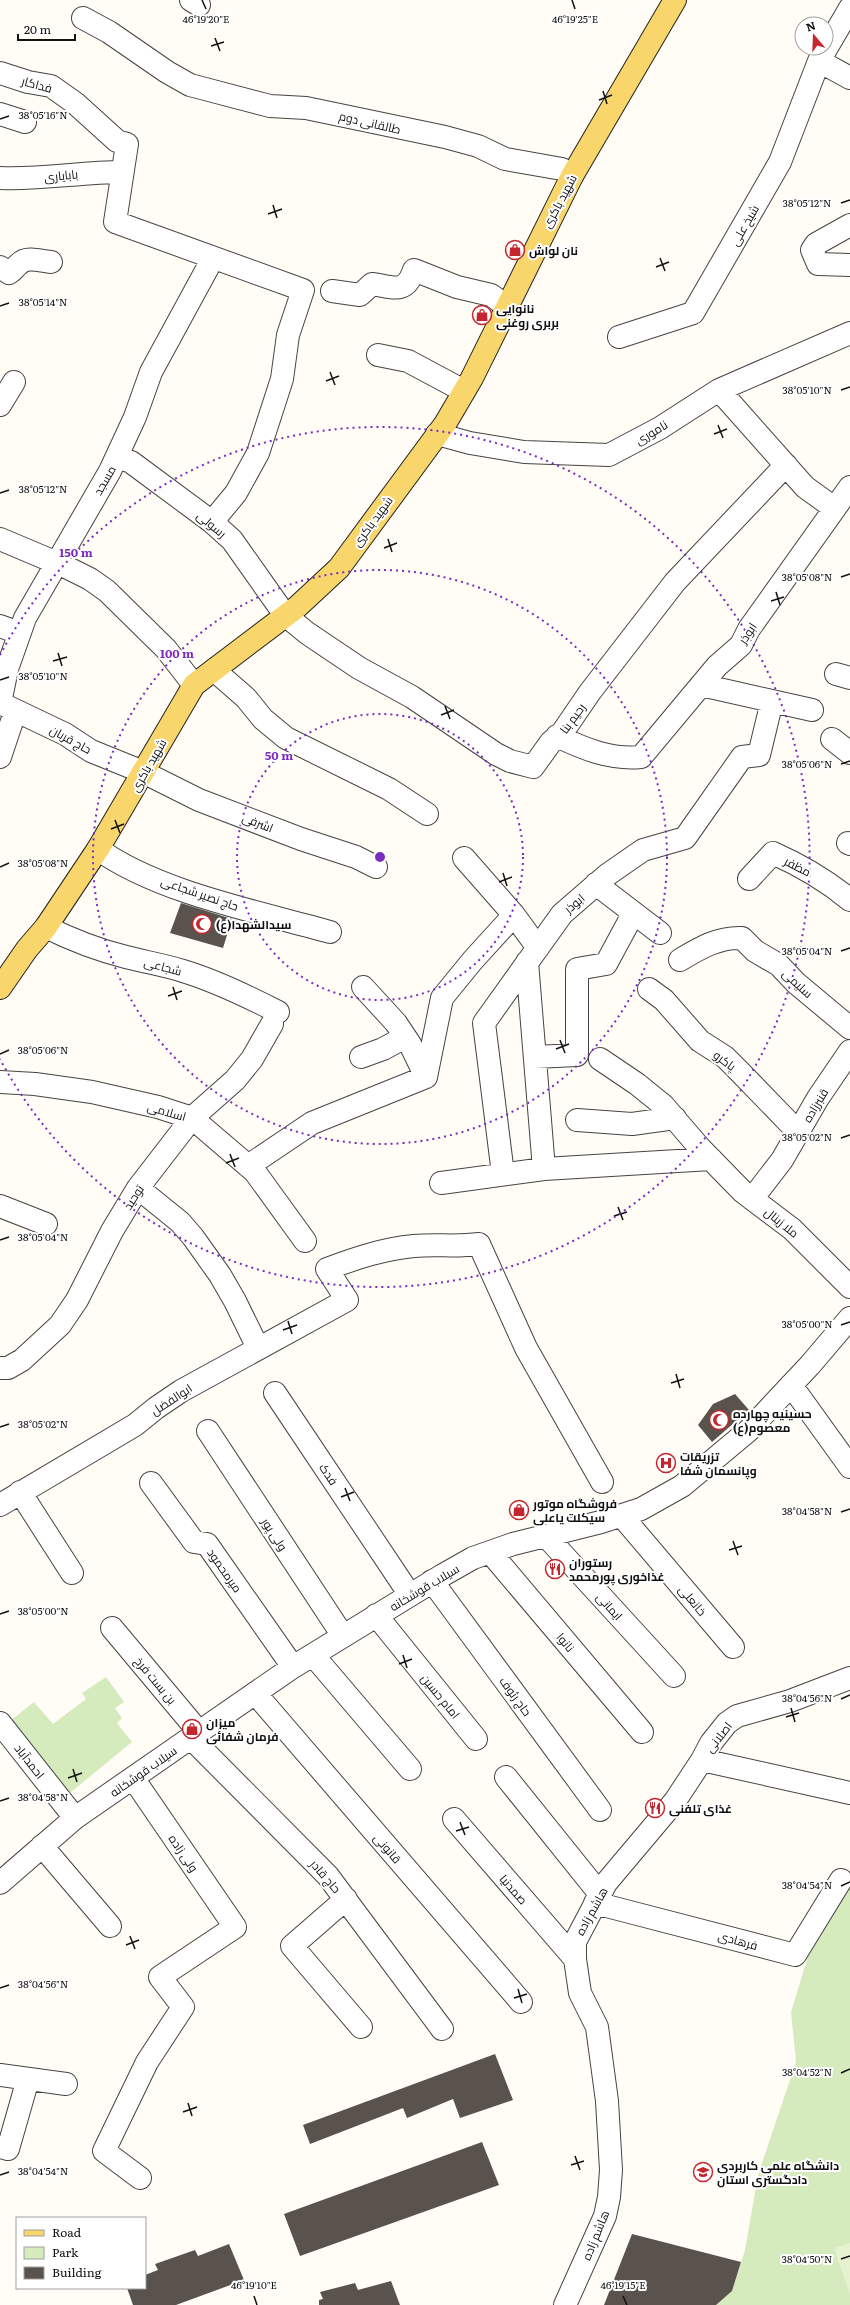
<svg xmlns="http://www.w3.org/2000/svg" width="850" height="2305" font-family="Literata,Cairo,serif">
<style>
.green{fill:#d5ebbd}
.pitch{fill:#e6f2cf}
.building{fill:#5a524d}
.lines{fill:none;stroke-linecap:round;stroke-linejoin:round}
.minor-casing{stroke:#444;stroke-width:24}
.major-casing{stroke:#222;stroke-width:24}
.minor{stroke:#fff;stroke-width:22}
.major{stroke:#f9d66b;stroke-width:22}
.ticks{fill:none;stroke:#111;stroke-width:1.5}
.ring{fill:none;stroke:#7b2cbf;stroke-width:2;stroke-dasharray:2 4}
.labels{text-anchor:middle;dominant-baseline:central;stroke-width:4;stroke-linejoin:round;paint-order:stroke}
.street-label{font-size:12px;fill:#111;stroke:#fff}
.poi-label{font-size:12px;font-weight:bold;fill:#111;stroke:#fff;text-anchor:start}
.ticks-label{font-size:10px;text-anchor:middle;fill:#111;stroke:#fff;stroke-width:4;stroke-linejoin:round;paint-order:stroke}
.centre{fill:#7b2cbf;stroke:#fff;stroke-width:2}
.ring-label{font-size:12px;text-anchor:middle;font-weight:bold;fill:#7b2cbf;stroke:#fff;stroke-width:4;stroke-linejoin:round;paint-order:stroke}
</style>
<rect width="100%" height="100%" fill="#fffdf5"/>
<!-- green -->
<path class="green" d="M106,1677L124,1702L115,1708L122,1718L117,1723L132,1742L70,1793L10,1721L34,1702L53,1724L86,1699L82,1693Z
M850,1886V2305H716L732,2291L745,2250L758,2175L796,2062L791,2012L810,1950Z"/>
<!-- pitch -->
<path class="pitch" d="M850,2243V2295L834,2248Z"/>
<!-- building -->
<path class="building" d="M181,903L232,919L223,948L170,933Z
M735,1394L749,1410L712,1442L698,1425L713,1404Z
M495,2054L513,2100L460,2118L453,2099L407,2118L403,2108L310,2144L303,2125Z
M482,2142L499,2185L300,2256L284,2214Z
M632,2234L741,2262L732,2291L716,2305H604Z
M229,2244L244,2280L176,2305H133L127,2288H145V2275L158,2270L155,2264L195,2250L198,2256Z
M391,2281L400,2305H319V2300L323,2299L320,2292L355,2283L358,2290Z"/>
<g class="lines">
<!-- minor casing -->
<g class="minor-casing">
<path id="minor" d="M191,0L199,5
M83,18L109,32L167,72L190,85L270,106L306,108L445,137L478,146L505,159L562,169L572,176
M819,61L850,78
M0,73L28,82L51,86L75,103L117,141L127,144L115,222L303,290L288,335L282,379L258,453L236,493L212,522
M0,114L25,122
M0,178C41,180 81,172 122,172
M850,225L816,244L812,250L818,264L850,265
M0,267L9,273C14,270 15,267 19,264C26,256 41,261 51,262
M332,291L360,295L372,284C394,287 405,295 414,270L457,287L491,295L508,307
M619,337L693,313L780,162L819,61L850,8
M378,355L408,361L464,391
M719,390L805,487L834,508
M0,405L14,382
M437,434L470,443L524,452L609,455L660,428L719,390L850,333
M117,457L131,462L212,522L232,540L285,615L307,633L359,668L412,697L496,754L510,761L533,767L551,742L562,733L590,692L675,582L786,465
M0,539L64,566L90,579L107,591L166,649L194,685
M0,626L19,633
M214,670L246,698L263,719L286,738L389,789L427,814
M836,674L850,678
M701,685L812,710
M0,703L7,669L25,618L110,471L135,417L151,372L213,258
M0,703L65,734L91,751L143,772L199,800L301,839L356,857L376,867
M557,736C584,749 611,760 641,757L717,666L741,645L749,629L850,487
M832,739L850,753
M0,757L15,712
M848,843L850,844
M98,849C157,892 259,912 330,932
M464,858L514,915L538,948
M749,879L773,853C802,866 826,880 850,900
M596,884L660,933
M46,927C72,940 98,950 126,957C145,962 164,965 183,971C216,981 247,996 278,1012
M680,960C700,948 718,937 742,938L755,951L779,965L796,983L850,1028
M527,962L544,1169
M649,989L664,1000L700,1041L725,1057L739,1071L799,1133
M361,1057L383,1049L405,1037
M535,1057L577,1055V969L606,964L633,914
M600,1059L637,1084L663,1105L700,1148L743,1192L792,1229L850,1287
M426,1077L442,998L473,960L514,915
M0,1082L35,1084L92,1092L158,1107L192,1118L255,1172L305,1241
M577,1120L632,1124L675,1118
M248,1166L312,1123L426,1077L410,1044L396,1023L363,987
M503,1174L484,1023L562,914L607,875L643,850L685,838L742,757L759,755L772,701
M441,1183L544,1169L711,1159
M138,1188L180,1222L193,1237L220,1275L235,1301L258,1348
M752,1199L782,1160L818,1098L850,1051
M0,1206L46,1224
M0,1368H8L22,1360L60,1325L77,1300L112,1231L138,1188L192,1118L235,1080L252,1059L272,1024
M791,1385L850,1467
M275,1393L410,1595
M208,1431L343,1636
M151,1483L194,1542L207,1544L293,1667
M20,1492L72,1573
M0,1505L135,1425L156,1408L181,1391L347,1300L327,1269C356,1258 383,1249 414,1246C436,1244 457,1247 479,1244L526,1348L602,1482
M621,1515L733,1647
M546,1536L674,1676
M490,1552L642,1732
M432,1581L600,1810
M376,1615L476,1739
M112,1628L199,1732
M313,1655L410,1769
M255,1693L521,2002
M0,1723L75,1818
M191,1738L328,1876L442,2029
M702,1760L711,1743L727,1723L737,1716L790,1701L850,1678
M506,1777L600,1894
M133,1778L235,1927L160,1977L183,2007L147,2062L104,2151L140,2178
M454,1819L575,1959
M42,1846L110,1926
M0,1883L75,1818L199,1732L293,1667L443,1575L473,1558L513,1544L601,1522L641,1509L682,1486L748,1431L810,1365L850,1318
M346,1899L292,1946L361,2027
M595,1903L795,1955L841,1880
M0,2075L66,2084
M0,2147L8,2149L28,2079
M565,2305L605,2216L609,2197L611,2170L607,2101L597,2027L580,1993L575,1959V1942L606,1883L675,1801L702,1760L850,1793"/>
</g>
<!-- major casing -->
<g class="major-casing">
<path id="major" d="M0,988L27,949L46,927L98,849L194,685L297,607L339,568L445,424L472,378L572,176L675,0"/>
</g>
<!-- minor -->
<use href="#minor" class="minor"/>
<!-- major -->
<use href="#major" class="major"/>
</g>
<!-- ticks -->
<path class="ticks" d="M202,0L206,9M572,0L575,9M215,38L220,51M211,46L224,42M603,91L607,104M599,100L612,95M0,119L9,116M841,203L850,200M273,205L277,218M268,214L282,209M660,258L665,271M656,267L669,262M0,306L9,303M330,372L335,385M326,381L339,376M841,390L850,387M718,425L723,438M714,434L727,429M0,493L9,490M388,539L392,552M384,548L397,543M841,577L850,574M776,592L780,605M771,601L784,597M58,653L62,666M53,661L67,657M0,680L9,677M445,706L450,719M441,715L454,710M841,764L850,761M115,820L120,833M111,829L124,824M0,867L9,863M503,873L507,886M499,882L512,877M841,951L850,948M173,987L177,1000M168,996L182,991M560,1040L565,1053M556,1049L569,1044M0,1054L9,1050M841,1138L850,1135M230,1154L235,1167M226,1163L239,1158M618,1207L623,1220M614,1216L627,1212M0,1240L9,1237M288,1321L292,1334M841,1325L850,1322M283,1330L297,1325M676,1374L680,1388M671,1383L684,1379M0,1427L9,1424M345,1488L350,1501M341,1497L354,1492M841,1512L850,1509M733,1541L738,1555M729,1550L742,1546M0,1614L9,1611M403,1655L407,1668M399,1664L412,1659M841,1699L850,1695M791,1708L795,1722M786,1717L799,1713M73,1769L77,1782M68,1778L82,1773M0,1801L9,1798M460,1822L465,1835M456,1831L469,1827M841,1886L850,1882M130,1936L135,1949M126,1945L139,1940M0,1988L9,1985M518,1989L522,2003M514,1998L527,1994M841,2073L850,2069M188,2103L192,2116M183,2112L197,2107M575,2156L580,2170M571,2165L584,2161M0,2175L9,2172M841,2259L850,2256M254,2296L257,2305M623,2296L627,2305"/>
<!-- distance rings -->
<g class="ring">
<circle cx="380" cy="857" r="143"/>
<circle cx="380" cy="857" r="287"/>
<path d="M0 655A430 430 0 1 1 0 1059"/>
</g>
<!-- icons -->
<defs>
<g id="shop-ring" transform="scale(1)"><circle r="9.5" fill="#fff" stroke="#c4262e" stroke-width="1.5"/><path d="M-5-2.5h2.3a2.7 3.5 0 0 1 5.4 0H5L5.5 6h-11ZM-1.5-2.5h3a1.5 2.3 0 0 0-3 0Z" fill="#c4262e"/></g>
<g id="mosque-ring" transform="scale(1)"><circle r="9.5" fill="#fff" stroke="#c4262e" stroke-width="1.5"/><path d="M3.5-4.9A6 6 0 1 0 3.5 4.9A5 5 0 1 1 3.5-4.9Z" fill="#c4262e"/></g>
<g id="hospital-ring" transform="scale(1)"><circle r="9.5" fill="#fff" stroke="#c4262e" stroke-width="1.5"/><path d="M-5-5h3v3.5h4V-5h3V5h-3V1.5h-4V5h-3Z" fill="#c4262e"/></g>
<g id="restaurant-ring" transform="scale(1)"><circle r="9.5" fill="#fff" stroke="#c4262e" stroke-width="1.5"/><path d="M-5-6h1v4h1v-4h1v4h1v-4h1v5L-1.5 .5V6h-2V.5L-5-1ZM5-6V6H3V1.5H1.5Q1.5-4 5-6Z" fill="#c4262e"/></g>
<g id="university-ring" transform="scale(1)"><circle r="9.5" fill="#fff" stroke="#c4262e" stroke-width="1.5"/><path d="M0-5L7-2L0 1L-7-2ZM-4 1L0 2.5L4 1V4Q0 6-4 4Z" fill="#c4262e"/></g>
</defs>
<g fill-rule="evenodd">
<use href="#shop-ring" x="515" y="250"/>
<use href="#shop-ring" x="482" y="315"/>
<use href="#mosque-ring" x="202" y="924"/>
<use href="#mosque-ring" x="719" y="1420"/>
<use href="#hospital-ring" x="666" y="1463"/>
<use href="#shop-ring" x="519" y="1510"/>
<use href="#restaurant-ring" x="555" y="1569"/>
<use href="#shop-ring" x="192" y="1729"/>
<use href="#restaurant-ring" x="655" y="1808"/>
<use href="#university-ring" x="703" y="2172"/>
</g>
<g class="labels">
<!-- street labels -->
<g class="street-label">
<text transform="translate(37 84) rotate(15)">فداکار</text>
<text transform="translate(370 122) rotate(13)">طالقانی دوم</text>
<text transform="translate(61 175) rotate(-6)">بابایاری</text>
<text transform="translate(559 201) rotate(-62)">شهید باکری</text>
<text transform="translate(744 225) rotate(-60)">شیخ علی</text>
<text transform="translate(651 432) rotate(-31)">ناموری</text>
<text transform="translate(104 480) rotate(-60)">مسجد</text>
<text transform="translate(372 521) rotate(-54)">شهید باکری</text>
<text transform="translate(212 524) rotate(40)">رسولی</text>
<text transform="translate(747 633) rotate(-57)">ابوذر</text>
<text transform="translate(572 718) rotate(-54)">رحیم بنا</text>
<text transform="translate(71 739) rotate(29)">حاج قربان</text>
<text transform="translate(148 765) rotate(-60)">شهید باکری</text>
<text transform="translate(258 822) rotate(22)">اشرفی</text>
<text transform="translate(798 866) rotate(27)">مظفر</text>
<text transform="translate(200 893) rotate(19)">حاج نصیر شجاعی</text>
<text transform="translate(574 903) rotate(-41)">ابوذر</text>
<text transform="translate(163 966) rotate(15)">شجاعی</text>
<text transform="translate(798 983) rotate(43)">سلیمی</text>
<text transform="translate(725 1060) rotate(37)">پاکرو</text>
<text transform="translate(815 1105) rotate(-59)">قنبرزاده</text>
<text transform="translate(167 1111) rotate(16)">اسلامی</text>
<text transform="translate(133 1197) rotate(-57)">توحید</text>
<text transform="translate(782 1222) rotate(39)">ملا زینال</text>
<text transform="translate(171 1399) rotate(-33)">ابوالفضل</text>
<text transform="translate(329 1474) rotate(56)">فدک</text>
<text transform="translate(275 1534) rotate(57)">ولی پور</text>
<text transform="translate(225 1570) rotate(55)">میرمحمود</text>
<text transform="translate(424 1587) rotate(-31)">سیلاب قوشخانه</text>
<text transform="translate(693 1600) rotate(50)">خانعلی</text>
<text transform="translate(610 1606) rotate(48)">ایمانی</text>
<text transform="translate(566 1642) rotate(50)">نانوا</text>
<text transform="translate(156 1680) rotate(50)">بن بست فرخ</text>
<text transform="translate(441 1696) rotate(51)">امام حسین</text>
<text transform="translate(516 1696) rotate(54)">حاج رئوف</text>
<text transform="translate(718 1737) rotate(-52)">اصلانی</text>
<text transform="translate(30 1761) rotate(52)">احمدآباد</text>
<text transform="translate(143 1771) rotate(-35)">سیلاب قوشخانه</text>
<text transform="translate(388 1848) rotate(49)">قانونی</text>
<text transform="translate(184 1853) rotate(56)">ولی زاده</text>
<text transform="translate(326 1876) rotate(49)">حاج قادر</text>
<text transform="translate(514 1889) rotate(49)">صمدنیا</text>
<text transform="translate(591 1911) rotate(-61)">هاشم زاده</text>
<text transform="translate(738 1940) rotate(15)">فرهادی</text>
<text transform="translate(595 2235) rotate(-68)">هاشم زاده</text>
</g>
<!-- poi labels -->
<g class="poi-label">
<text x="529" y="250">نان لواش</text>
<text x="496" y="308">نانوایی<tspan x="496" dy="14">بربری روغنی</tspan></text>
<text x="216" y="924">سیدالشهدا(ع)</text>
<text x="733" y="1413">حسینیه چهارده<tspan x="733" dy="14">معصوم(ع)</tspan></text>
<text x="680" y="1456">تزریقات<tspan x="680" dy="14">وپانسمان شفا</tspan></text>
<text x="533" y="1503">فروشگاه موتور<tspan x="533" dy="14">سیکلت یاعلی</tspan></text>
<text x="569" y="1562">رستوران<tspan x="569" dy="14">غذاخوری پورمحمد</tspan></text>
<text x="206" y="1722">میزان<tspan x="206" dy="14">فرمان شفائی</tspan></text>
<text x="669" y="1808">غذای تلفنی</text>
<text x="717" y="2165">دانشگاه علمی کاربردی<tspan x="717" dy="14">دادگستری استان</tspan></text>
</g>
</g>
<g class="ticks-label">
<text x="575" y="23">46°19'25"E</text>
<text x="206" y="23">46°19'20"E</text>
<text x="43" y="119">38°05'16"N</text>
<text x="807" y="207">38°05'12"N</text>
<text x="43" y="306">38°05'14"N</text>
<text x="807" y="394">38°05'10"N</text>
<text x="43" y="493">38°05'12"N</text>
<text x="807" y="581">38°05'08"N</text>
<text x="43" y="680">38°05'10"N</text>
<text x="807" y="768">38°05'06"N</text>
<text x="43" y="867">38°05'08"N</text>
<text x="807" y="955">38°05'04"N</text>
<text x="43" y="1054">38°05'06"N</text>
<text x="807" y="1141">38°05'02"N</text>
<text x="43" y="1241">38°05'04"N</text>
<text x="807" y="1328">38°05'00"N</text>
<text x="43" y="1428">38°05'02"N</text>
<text x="807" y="1515">38°04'58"N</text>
<text x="43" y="1615">38°05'00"N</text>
<text x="807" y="1702">38°04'56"N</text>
<text x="43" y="1801">38°04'58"N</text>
<text x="807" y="1889">38°04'54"N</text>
<text x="43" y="1988">38°04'56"N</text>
<text x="807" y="2076">38°04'52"N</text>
<text x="43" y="2175">38°04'54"N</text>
<text x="807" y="2263">38°04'50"N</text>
<text x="254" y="2289">46°19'10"E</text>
<text x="623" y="2289">46°19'15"E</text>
</g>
<circle cx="380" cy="857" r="6" class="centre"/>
<g class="ring-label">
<text x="76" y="557">150 m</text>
<text x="177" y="658">100 m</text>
<text x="279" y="760">50 m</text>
</g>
<!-- legend -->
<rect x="16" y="2217" width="130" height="72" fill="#ffffff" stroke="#a0a0a0"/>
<rect x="24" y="2230" width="20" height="6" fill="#f9d66b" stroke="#a0a0a0"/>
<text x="52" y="2237" font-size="12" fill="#111111">Road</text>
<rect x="24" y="2247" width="20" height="12" fill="#d5ebbd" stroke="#a0a0a0"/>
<text x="52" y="2257" font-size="12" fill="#111111">Park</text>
<rect x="24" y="2267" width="20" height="12" fill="#5a524d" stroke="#a0a0a0"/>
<text x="52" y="2277" font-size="12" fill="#111111">Building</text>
<!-- north arrow -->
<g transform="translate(814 36) rotate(341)"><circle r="19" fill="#ffffff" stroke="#a0a0a0"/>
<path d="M0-3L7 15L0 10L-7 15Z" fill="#c4262e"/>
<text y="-6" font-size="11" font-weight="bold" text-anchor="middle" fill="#111111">N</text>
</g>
<!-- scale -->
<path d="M18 34v6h57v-6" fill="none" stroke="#111111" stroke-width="2"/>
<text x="24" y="34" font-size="12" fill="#111111" stroke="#ffffff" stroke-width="3" paint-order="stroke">20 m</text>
</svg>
